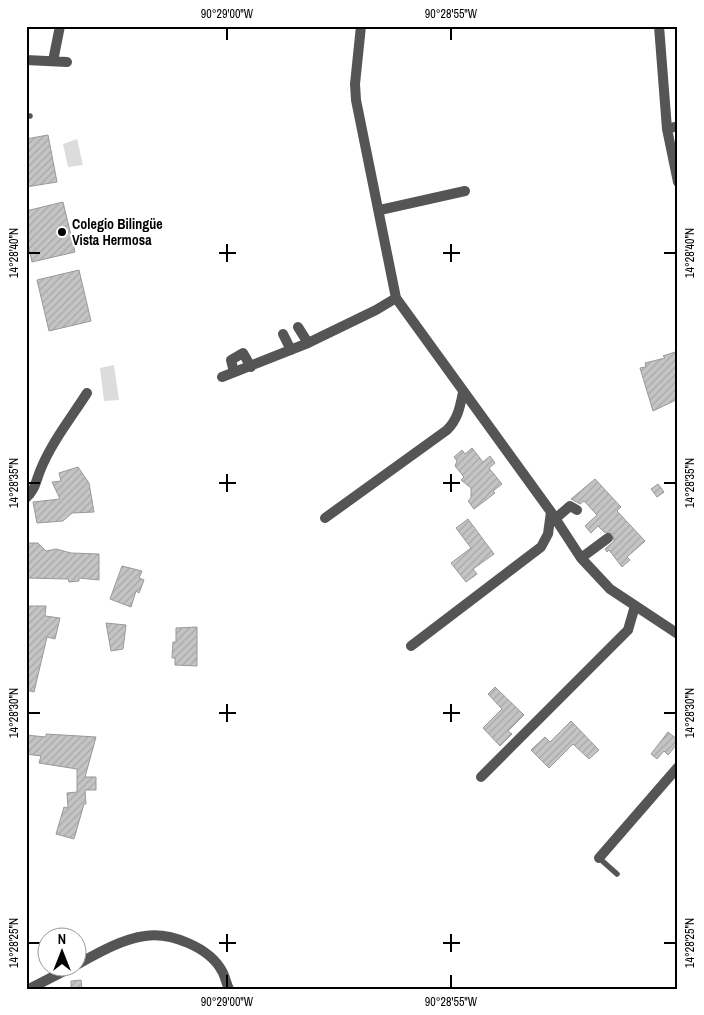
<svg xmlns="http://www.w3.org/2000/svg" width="704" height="1015" font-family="'Archivo Narrow',sans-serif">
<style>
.pitch{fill:#dcdcdc}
.building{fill:url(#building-hatch);stroke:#999}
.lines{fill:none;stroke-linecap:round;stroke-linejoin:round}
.service{stroke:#555;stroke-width:5.5}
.minor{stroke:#555;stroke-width:10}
.ticks{fill:none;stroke:#000;stroke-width:2}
.poi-dot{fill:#000;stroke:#fff;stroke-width:2}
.labels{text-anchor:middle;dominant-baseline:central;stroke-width:4;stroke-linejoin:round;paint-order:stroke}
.poi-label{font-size:14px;font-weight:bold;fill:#000;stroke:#fff;text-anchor:start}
.neatline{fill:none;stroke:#000;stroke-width:2}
.ticks-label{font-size:12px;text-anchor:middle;fill:#000}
</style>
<defs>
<pattern id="building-hatch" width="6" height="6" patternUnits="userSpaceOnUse" patternTransform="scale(1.25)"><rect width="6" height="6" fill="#c4c4c4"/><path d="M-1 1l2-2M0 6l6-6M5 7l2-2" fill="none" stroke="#a7a7a7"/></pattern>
</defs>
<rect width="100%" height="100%" fill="#fff"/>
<!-- pitch -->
<path class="pitch" d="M77,139L83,165L68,167L63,144Z
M114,365L119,400L104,401L100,368Z"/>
<!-- building -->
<path class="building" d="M48,135L57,182L26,187V139Z
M63,202L75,252L32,262L26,236V211Z
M79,270L91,321L49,331L37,280Z
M678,351V399L653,411L640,368L646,367L645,363L665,358L663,356Z
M472,448L483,462L490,456L495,463L489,468L502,484L493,491L495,493L474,509L468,501L471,498V488L461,480L464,477L455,466L457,461L454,457L462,450L465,454Z
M78,467L89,483L94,512L72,513L63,521L37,523L33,502L60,499L52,482L61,481L59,473Z
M595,479L621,507L617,511L645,541L627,557L630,560L622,567L609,550L607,552L605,549L614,541L613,534L604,532L598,526L591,533L585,526L597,515L584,501L580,504L571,499Z
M658,484L664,492L657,497L651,489Z
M468,519L494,554L473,569L477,574L466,582L451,563L471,548L456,528Z
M26,543H38L46,551L56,549L71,553L99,554V580L79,578V581L69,582L68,579L26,578Z
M122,566L142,571L139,578L144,580L139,593L136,591L131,607L110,599Z
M26,606H46L45,616L60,618L55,639L47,637L34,692L26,690Z
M106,623L126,625L123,649L111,651Z
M197,627V666L175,665V658H172L173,642H176V628Z
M495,687L524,715L508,731L512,734L500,746L483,728L502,709L488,694Z
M571,721L599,750L589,759L573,744L549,768L531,750L545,737L550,742Z
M668,732L678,740V743L668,755L664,751L657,759L651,754Z
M46,734L96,737L85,777H96V790H85L86,804H84L74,839L56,834L64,807L68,808L67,793L77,792V769L39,763L41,756L26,754V735L46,737Z
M81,980L82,989H71V981Z"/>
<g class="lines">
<!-- service -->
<path class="service" d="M26,116H30
M599,858L617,874"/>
<!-- minor -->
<path class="minor" d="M361,26L355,84L356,100L396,298L551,512L581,558L610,589L678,634
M659,26L667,129L678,182
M26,60L67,62
M53,61L60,26
M667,129L678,126
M380,210L465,191
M298,327L308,343
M283,334L291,350
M234,372L231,360L243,353L251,367
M222,377L308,343L376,310L396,298
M26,498C35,490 36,481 40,471C51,443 71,418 87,393
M325,518L447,430C458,419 460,407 463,392
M555,519L570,506L577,510
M581,558L608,538
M411,646L541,547L548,534L551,512
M481,777L628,630L635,606
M599,858L678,767
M78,964C98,953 122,939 145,936C170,932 209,947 222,971C225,976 226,983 229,989
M29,989L70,968"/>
</g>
<!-- ticks -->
<path class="ticks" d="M227,28V40M451,28V40M227,244V262M451,244V262M28,253H40M219,253H236M443,253H460M664,253H676M227,474V492M451,474V492M28,483H40M219,483H236M443,483H460M664,483H676M227,704V722M451,704V722M28,713H40M219,713H236M443,713H460M664,713H676M227,934V952M451,934V952M28,943H40M219,943H236M443,943H460M664,943H676M227,975V988M451,975V988"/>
<!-- markers -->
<circle class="poi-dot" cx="62" cy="232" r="5"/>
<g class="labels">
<!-- poi labels -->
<g class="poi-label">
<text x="72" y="224">Colegio Bilingüe<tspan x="72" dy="16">Vista Hermosa</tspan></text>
</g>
</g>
<!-- border -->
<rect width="704" height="1015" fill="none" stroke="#ffffff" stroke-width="55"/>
<!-- north arrow -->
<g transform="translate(62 952)"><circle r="24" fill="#ffffff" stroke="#999999"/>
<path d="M0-4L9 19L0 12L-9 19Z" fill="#000000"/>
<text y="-8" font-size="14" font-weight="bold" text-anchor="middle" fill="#000000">N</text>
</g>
<rect x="28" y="28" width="648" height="960" class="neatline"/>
<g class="ticks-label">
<text x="227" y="18">90°29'00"W</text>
<text x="451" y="18">90°28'55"W</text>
<text transform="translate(14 253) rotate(-90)" y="4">14°28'40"N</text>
<text transform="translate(690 253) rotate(-90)" y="4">14°28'40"N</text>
<text transform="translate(14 483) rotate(-90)" y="4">14°28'35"N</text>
<text transform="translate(690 483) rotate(-90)" y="4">14°28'35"N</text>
<text transform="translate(14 713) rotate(-90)" y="4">14°28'30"N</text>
<text transform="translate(690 713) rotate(-90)" y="4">14°28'30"N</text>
<text transform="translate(14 943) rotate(-90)" y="4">14°28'25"N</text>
<text transform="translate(690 943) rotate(-90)" y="4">14°28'25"N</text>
<text x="227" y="1006">90°29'00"W</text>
<text x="451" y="1006">90°28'55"W</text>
</g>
</svg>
